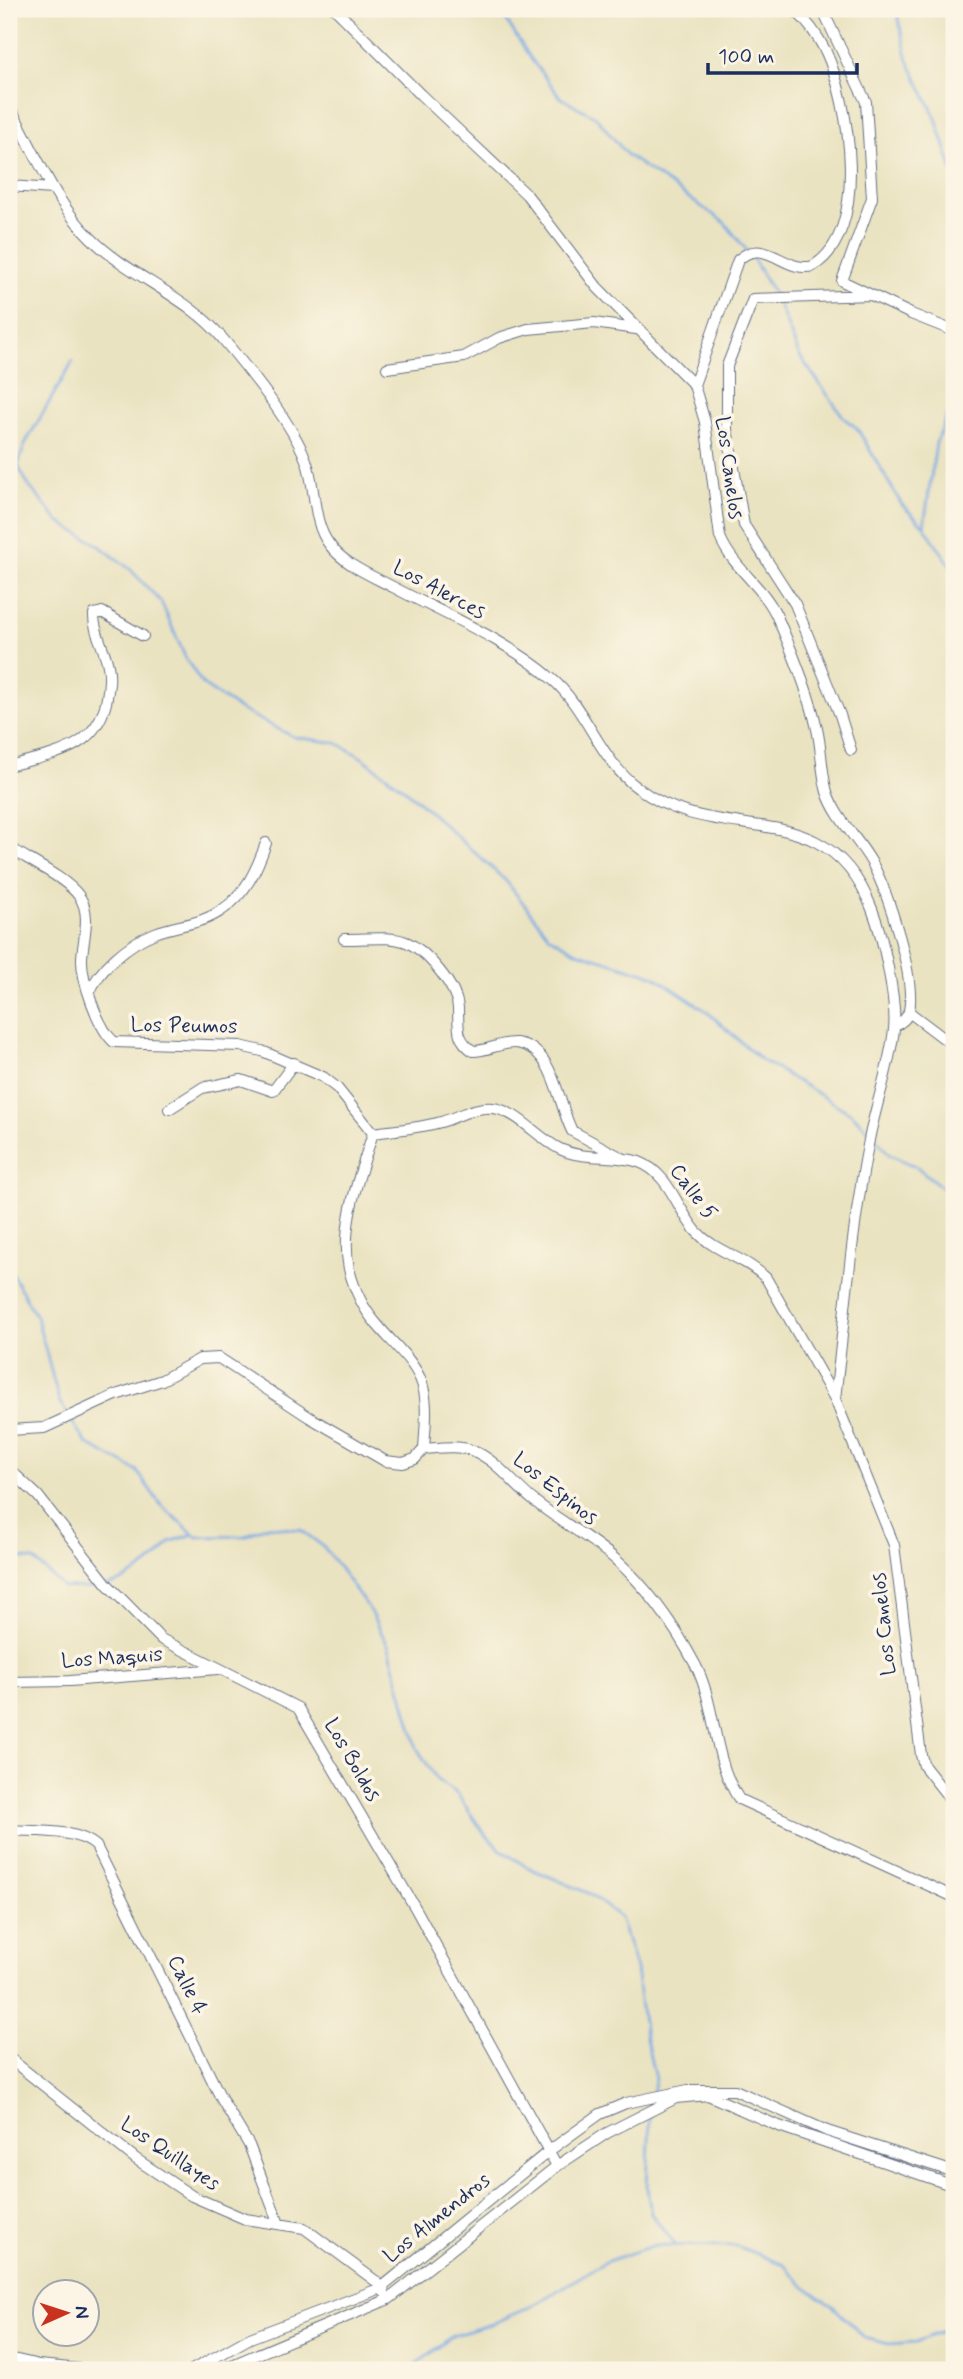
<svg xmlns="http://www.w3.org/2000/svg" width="963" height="2379" font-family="Mynerve,sans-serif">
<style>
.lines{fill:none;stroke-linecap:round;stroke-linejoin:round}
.stream{stroke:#7baae5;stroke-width:2.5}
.minor-casing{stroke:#636e81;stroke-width:12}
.minor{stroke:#fff;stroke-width:10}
.labels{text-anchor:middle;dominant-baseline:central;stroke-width:7;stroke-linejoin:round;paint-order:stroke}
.street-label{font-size:21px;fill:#1b2f5e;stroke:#fcf5e5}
</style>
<rect width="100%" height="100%" fill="#fcf5e5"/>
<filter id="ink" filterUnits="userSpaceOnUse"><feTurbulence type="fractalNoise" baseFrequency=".0143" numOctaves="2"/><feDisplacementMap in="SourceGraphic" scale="14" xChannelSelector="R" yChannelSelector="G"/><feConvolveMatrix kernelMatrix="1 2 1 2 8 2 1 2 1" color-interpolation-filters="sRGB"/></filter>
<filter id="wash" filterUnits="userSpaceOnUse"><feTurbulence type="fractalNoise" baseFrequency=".00686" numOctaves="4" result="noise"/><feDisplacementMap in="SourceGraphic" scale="28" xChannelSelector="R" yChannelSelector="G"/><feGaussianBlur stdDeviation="1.57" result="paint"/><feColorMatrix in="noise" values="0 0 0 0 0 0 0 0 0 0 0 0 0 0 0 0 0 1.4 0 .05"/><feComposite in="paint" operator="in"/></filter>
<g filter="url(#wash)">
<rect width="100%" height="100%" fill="#eae3c1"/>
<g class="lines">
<!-- stream -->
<path class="stream" d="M499,9L531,59L561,98L596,117L628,156L724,222L748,252
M896,9L908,60L935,116L954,174
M752,257L775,296
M778,302L799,355L845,419L857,428L902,505L924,526L953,569L954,578
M9,450L29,486L59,522L97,544L130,569L161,602L186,659L203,685L237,708L294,737L337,743L361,757L407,791L506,881L549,936L577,952L654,976L705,1010L760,1059L852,1114L868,1130
M18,465L25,444L73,361
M924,526L936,443L954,399
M873,1135L890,1155L917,1167L954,1197
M9,1268L37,1318L59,1401L67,1413
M70,1419L87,1444L136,1470L161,1505L197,1537L245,1536L266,1526L301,1530L324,1547L367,1606L389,1647L417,1748L437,1780L457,1794L484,1833L502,1851L527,1867L588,1893L620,1917L636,1969L644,2030L655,2079L653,2095
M9,1556L34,1560L64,1588C75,1587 87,1589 97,1588C124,1585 156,1563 170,1542L194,1534
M650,2115L647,2188L651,2214L676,2245
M410,2370L452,2336L492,2324L530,2307L605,2262L655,2245L737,2246L784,2265L805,2287L833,2306L865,2338L889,2344L916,2342L954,2327"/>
</g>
</g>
<g filter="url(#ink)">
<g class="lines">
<!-- minor casing -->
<g class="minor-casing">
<path id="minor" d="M335,9L421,95L527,195L597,287L694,385L705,422L720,537C733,569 765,587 778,619C792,651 810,695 817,729C822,750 821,771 827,792C836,819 858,838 872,863C888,893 916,978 909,1011C907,1019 901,1022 895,1026
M822,9L866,102L872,198L842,281L911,314L954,331
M9,106C35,151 53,201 91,238C130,277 188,296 223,339C249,370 293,424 306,460C316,486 312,522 329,544C343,564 372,576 393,587C446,615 507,640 552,679C587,709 600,761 638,788C721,851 825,789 872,909C883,937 897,1000 894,1029C890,1066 876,1103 869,1140C852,1225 845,1313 835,1399
M9,186L53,189
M387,368L464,357L499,338L528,329L594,323L636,329
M694,385L738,260C765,235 785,274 813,266C871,232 849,102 826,52C818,36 807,21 794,9
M851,750L840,715L795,604L744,525L727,429V366L753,299L871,295
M9,766C49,754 94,752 106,703C108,691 111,678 108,666C105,649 93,631 94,614L102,612L143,636
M9,847C28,860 66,878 79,896C92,914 83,938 82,958C81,979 98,1028 114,1042L240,1046L262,1051L323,1077L337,1088L373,1133
M344,939C392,939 407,930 439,970C448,981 457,994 458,1008C459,1027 455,1038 473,1051C488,1051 501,1042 516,1043C555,1048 557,1102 572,1131L624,1159
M89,994C99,968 129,943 155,933C178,924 201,925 222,910C246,894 257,869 266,843
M909,1012L954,1046
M169,1109L202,1088L241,1080L273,1091L294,1063
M373,1133C396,1130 419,1128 441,1122C458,1117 475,1106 493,1108C518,1111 537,1138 560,1149C585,1161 613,1153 639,1162C669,1173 677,1209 696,1231C716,1253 745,1257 766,1278L835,1399L894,1545L921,1755L924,1766L954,1804
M373,1133C360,1174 340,1225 349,1269C354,1288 362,1307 375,1322C391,1343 419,1363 424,1391C428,1410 425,1430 424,1449
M9,1430L44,1428L116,1395L162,1380L200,1359L219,1358L309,1417L385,1461L403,1463L415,1459L424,1449C439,1448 456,1445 471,1450C495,1458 514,1485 533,1500C559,1521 590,1537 615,1559C648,1588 674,1625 695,1664C717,1706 712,1759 739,1799L954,1897
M9,1469L38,1496L107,1584L161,1639L298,1708L417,1911L557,2166
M9,1682L70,1681L218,1669
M9,1830C34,1832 76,1828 96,1846L222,2100L249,2145L279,2224
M9,2058L136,2159L192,2196L245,2219L304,2228L377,2282L384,2292
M9,2358L39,2365L91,2370
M192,2370L250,2338L381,2288L549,2151L600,2114L626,2103L688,2090H735L827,2131L954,2172
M220,2370L389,2299L557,2166L607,2133L676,2098L708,2095L776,2125L954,2186"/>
</g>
<!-- minor -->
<use href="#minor" class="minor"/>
</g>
</g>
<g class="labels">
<!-- street labels -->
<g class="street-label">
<text transform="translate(729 468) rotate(82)">Los Canelos</text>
<text transform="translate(439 590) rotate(28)">Los Alerces</text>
<text transform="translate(184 1026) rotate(1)">Los Peumos</text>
<text transform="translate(693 1192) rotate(53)">Calle 5</text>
<text transform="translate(555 1489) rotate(39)">Los Espinos</text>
<text transform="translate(884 1624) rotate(-96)">Los Canelos</text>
<text transform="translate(112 1658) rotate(-4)">Los Maquis</text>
<text transform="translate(352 1760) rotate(60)">Los Boldos</text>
<text transform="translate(187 1985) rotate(64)">Calle 4</text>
<text transform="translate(170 2154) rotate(34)">Los Quillayes</text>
<text transform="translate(437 2218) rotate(-39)">Los Almendros</text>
</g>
</g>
<!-- margin -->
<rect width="963" height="2379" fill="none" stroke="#fcf5e5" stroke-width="35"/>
<!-- north arrow -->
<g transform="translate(66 2313) rotate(87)"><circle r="33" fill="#fcf5e5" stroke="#a2a6af" stroke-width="2"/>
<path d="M0-5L12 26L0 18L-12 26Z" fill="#c8321e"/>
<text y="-10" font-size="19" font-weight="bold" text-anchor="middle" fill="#1b2f5e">N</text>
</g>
<!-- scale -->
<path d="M708 63v10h149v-10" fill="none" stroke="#1b2f5e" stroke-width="3.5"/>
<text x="718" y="63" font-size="21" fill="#1b2f5e" stroke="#fcf5e5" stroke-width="5" paint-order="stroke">100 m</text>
</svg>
